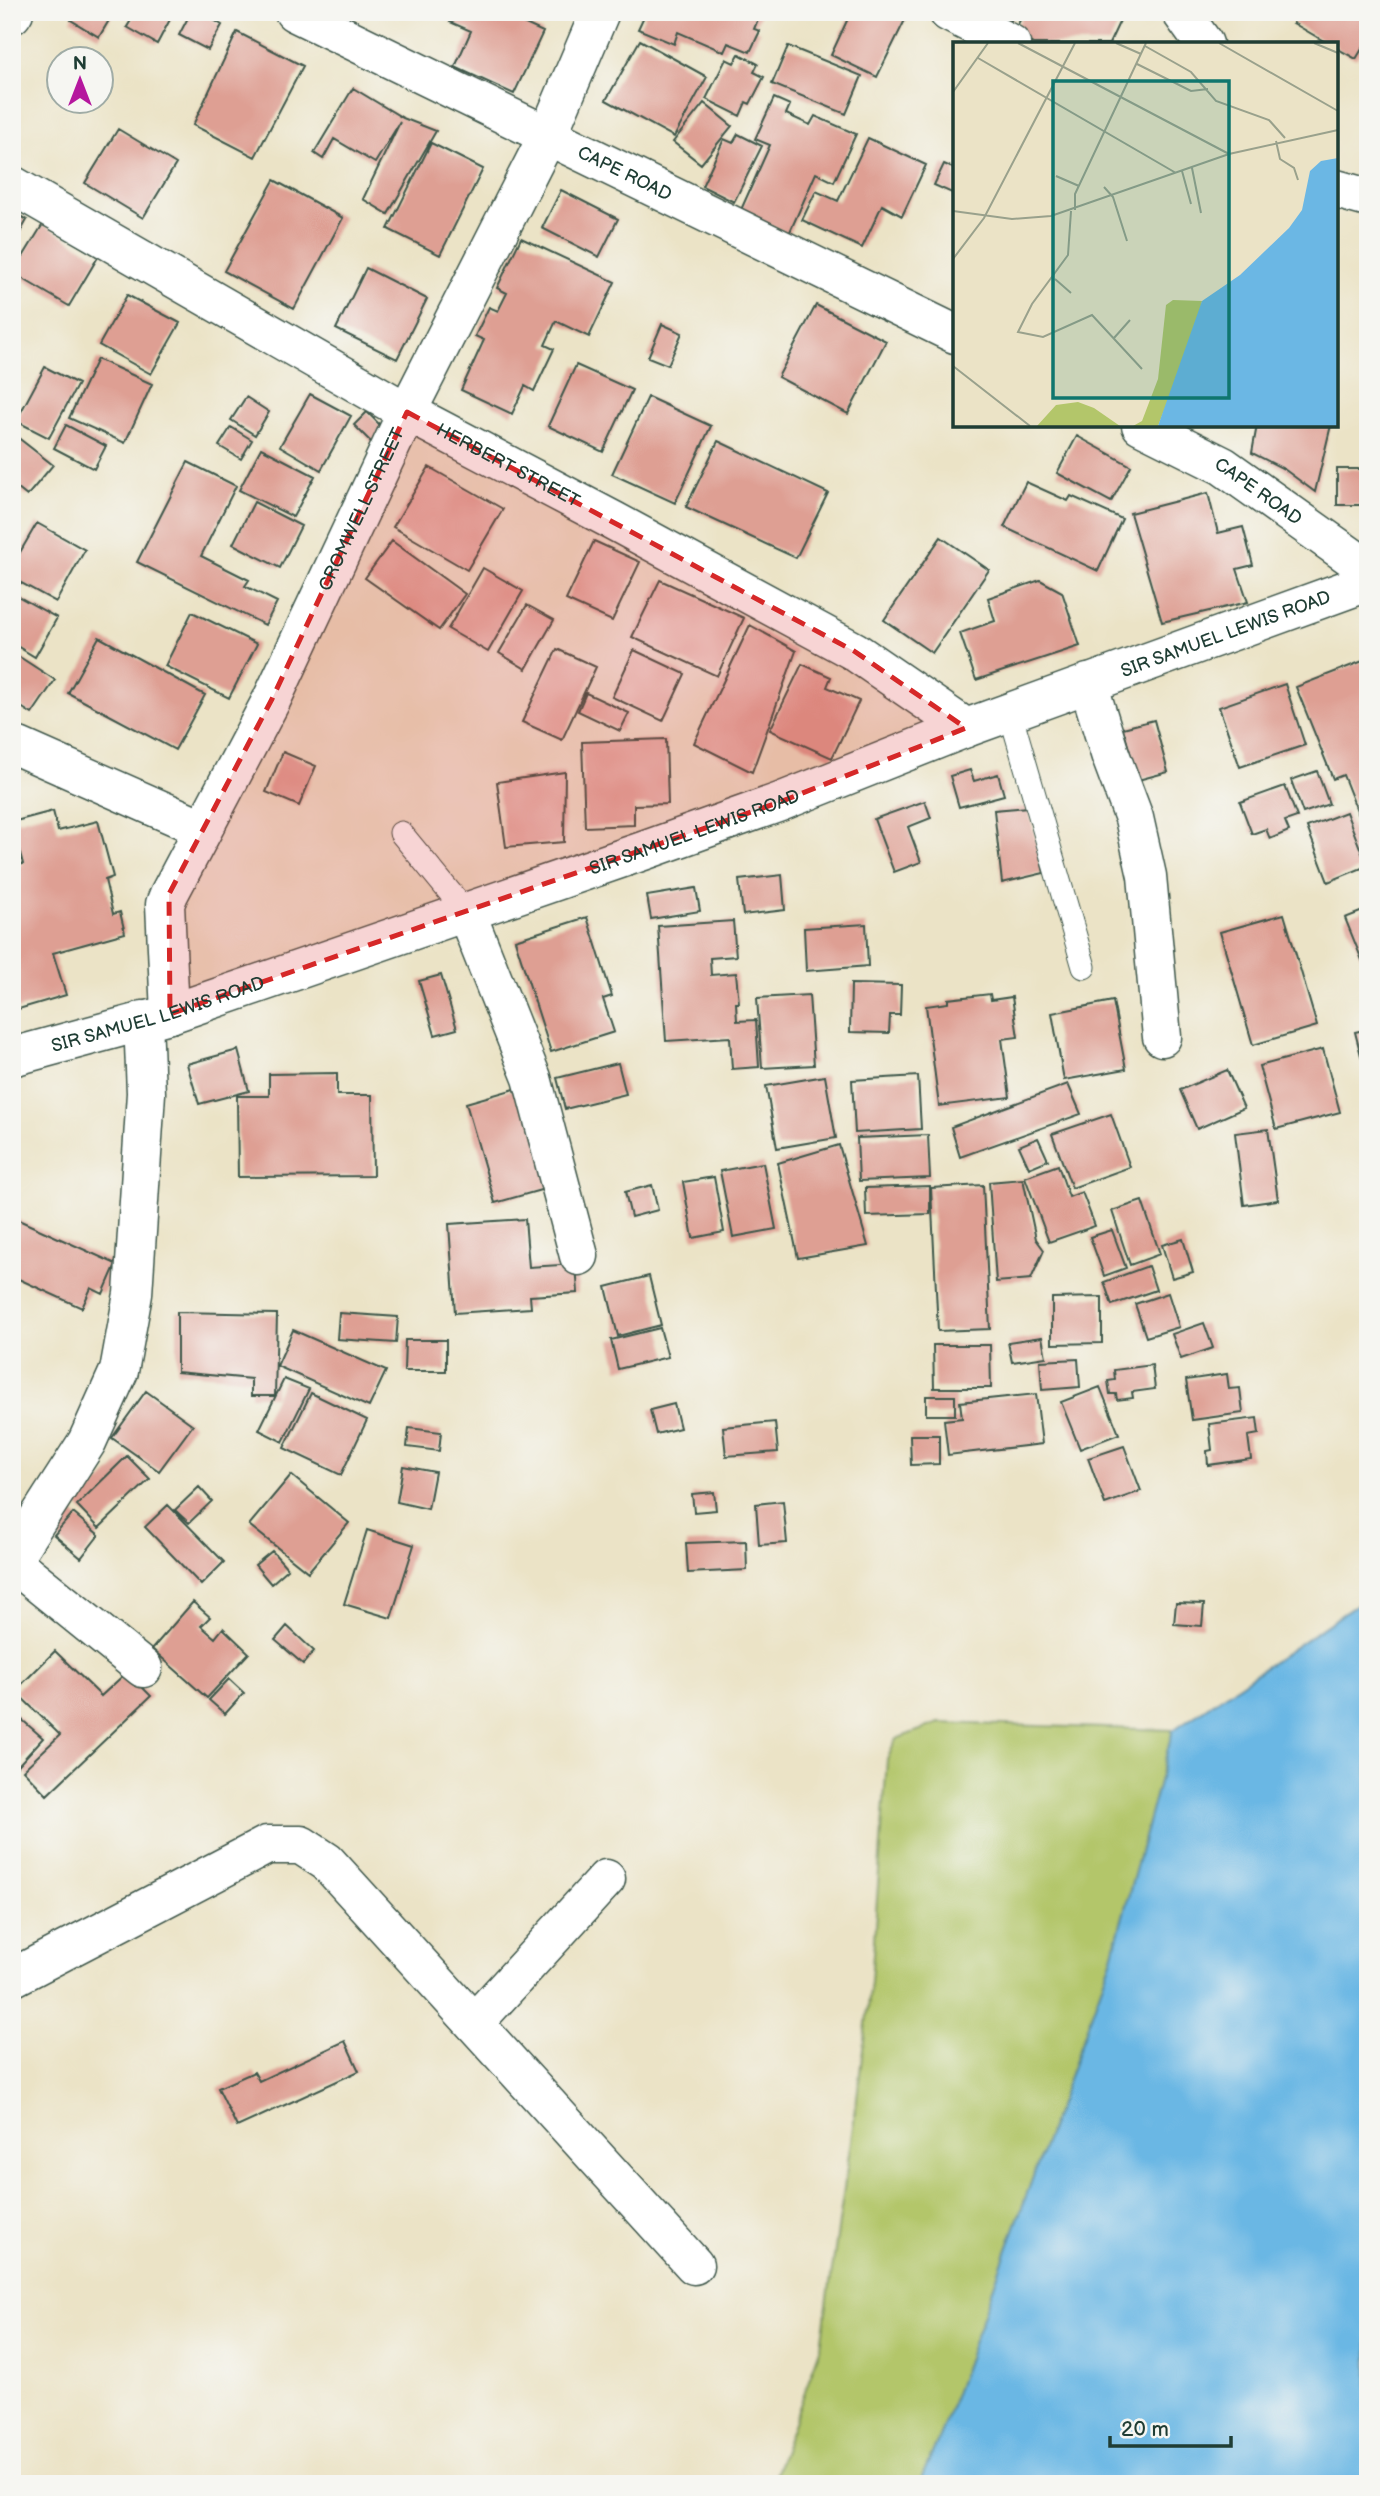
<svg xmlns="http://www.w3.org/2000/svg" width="1380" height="2496" font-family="'Balsamiq Sans',sans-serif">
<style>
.green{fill:#b3c66a;stroke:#69824f;stroke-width:2}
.water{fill:#6bb7e4;stroke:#457a8c;stroke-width:2}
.building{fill:#de9f93}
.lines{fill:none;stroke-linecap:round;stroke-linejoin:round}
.lane-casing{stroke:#3e564a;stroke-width:25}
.street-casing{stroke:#3e564a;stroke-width:41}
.secondary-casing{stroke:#3e564a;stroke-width:41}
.lane{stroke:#fff;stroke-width:23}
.street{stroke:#fff;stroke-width:38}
.secondary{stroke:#fff;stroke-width:38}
.marked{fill:#d62828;fill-opacity:0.2;stroke:#d62828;stroke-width:5;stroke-dasharray:14 9;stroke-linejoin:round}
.labels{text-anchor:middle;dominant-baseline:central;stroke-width:5;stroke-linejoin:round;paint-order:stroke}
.street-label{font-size:18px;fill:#1f3d34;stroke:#f6f6f2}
.inset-road{fill:none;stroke:#99a18c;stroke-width:2}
.view{fill:#0f766e;fill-opacity:0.15;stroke:#0f766e;stroke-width:3.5}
.inset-edge{fill:none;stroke:#1f3d34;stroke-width:3.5}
</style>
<rect width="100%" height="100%" fill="#f6f6f2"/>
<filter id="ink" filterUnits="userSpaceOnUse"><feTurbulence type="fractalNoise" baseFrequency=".0143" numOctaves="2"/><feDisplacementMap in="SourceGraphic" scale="14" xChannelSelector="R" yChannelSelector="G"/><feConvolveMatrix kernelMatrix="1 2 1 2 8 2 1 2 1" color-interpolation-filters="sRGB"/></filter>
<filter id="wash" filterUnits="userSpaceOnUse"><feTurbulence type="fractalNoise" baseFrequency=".00686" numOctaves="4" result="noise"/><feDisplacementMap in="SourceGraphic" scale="28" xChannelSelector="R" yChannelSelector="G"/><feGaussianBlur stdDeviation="1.57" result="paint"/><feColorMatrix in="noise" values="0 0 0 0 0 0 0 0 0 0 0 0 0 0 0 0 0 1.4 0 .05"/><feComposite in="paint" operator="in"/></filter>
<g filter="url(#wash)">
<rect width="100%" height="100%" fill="#ebe3c6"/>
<!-- green -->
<path class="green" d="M939,1723L1173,1730L1112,1957L941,2433L919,2484H772L821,2346L856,2106L871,1982L887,1760L896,1739Z"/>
<!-- water -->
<path class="water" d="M1368,1597V2484H919L941,2433L1112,1957L1173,1730Z"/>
<g id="blocks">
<!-- building -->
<path class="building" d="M75,12H114L99,37L71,20Z
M136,12H174L157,44L127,27Z
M191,12H200L222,25L208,50L179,35Z
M454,12H499L543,32L514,94L455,67L471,31L450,22Z
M646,12H761L754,29L760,31L750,52L728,43L724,52L678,32L674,44L638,29Z
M851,12H893L906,18L877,77L831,55Z
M953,12H1015L1004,35Z
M1024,12H1124L1109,44H1033L1013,34Z
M1300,12H1368V39L1356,59L1336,48V44H1329L1293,23Z
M237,32L303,66L255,157L193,125Z
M640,40L707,77L674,137L606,100Z
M788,46L862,76L846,114L772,84Z
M739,54L758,64L754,72L764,77L750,104L746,102L740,116L706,99L726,59L734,63Z
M353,88L403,118L436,131L388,214L363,199L400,122L375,163L334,139L323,159L314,153Z
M774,98L790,105L786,114L810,125L815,116L856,134L834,182L816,173L789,234L740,212L770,145L755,139Z
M704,103L732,126L701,164L673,142Z
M118,129L176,164L143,218L85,183Z
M738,134L762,146L734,202L702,186L724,139L733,143Z
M868,138L926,165L902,216L882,205L862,248L802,220L816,191L838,201Z
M431,143L483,169L440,255L388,229Z
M944,164L955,169V186L952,193L934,185Z
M274,180L343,218L294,309L224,271Z
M561,190L618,219L599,257L542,228Z
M12,211L27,220L12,247Z
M43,224L98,257L69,306L13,273Z
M521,238L615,282L589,337L556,321L545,345L554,349L534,391L525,386L512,414L461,390L484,340L475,336L489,307L498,311L507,293L497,288Z
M366,268L427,299L397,359L336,329Z
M127,295L180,323L151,374L99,345Z
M816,305L886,341L848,414L778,377Z
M662,324L682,333L668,365L648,357Z
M97,359L152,384L125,443L69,418Z
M576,365L632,390L603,452L548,426Z
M45,367L78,384L49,438L16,421Z
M310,394L351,416L321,470L280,446Z
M246,397L269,412L255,435L231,420Z
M648,397L711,426L675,503L612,474Z
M367,412L386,431L373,444L354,425Z
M66,425L106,446L94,469L54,448Z
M1257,425H1331L1315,492L1284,469L1252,453Z
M231,427L252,440L241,459L219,446Z
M12,433L53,465L27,496L12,484Z
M1077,436L1131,466L1111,502L1057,473Z
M718,441L828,493L796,558L686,507Z
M261,448L315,476L293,517L239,490Z
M188,462L236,486L201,556L249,580L245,586L277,602L265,625L137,562Z
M429,467L503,509L467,570L393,527Z
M1337,469H1363V505H1337Z
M1026,482L1068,501L1071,496L1122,519L1098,571L1004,527Z
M1208,493L1218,533L1243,527L1253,565L1237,569L1248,602L1162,622L1130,513Z
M254,502L301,526L280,568L233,544Z
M37,523L85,550L56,602L12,578V566Z
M941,537L989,570L932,653L884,620Z
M392,541L465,594L439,630L365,578Z
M594,541L640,562L612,621L566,600Z
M483,568L523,591L488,652L448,629Z
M660,580L744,618L717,676L632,637Z
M1040,580L1062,592L1080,646L976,680L960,633L995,621L988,598Z
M12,593L57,618L35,657L12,643Z
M527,605L554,620L526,669L499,653Z
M192,612L257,644L229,698L165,666Z
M750,625L796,651L752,772L694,743Z
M99,637L205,695L175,750L68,693Z
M557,649L596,667L562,740L522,722Z
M634,650L685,674L663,721L612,697Z
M12,652L55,680L32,714L12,701Z
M1368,659V815L1360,818L1343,775L1333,779L1296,687Z
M802,664L831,677L827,687L859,701L832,758L770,730Z
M1285,684L1305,745L1240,767L1219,707Z
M586,693L629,713L620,731L578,711Z
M1154,720L1168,772L1138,780L1123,728Z
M666,739L668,804L634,805V825L585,827L582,742Z
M283,752L316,766L299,806L266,792Z
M970,770L974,781L998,774L1004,795L959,807L950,776Z
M1317,771L1329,804L1303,813L1291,780Z
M565,772L564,842L506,847L497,782Z
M1285,786L1297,817L1285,821L1289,831L1270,839L1266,829L1252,834L1240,802Z
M925,801L931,818L908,827L921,862L894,872L874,819Z
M1028,807L1044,873L1002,883L994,810Z
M53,811L58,831L98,821L113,877L105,880L113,914L120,912L125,933L53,953L66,995L12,1011V867L23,864L12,822Z
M1346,812L1367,866L1328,882L1307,827Z
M782,875L785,910L743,915L739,880Z
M696,888L700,911L651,919L647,896Z
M1368,909V975L1345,918Z
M1284,914L1317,1026L1253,1045L1220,932Z
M587,917L612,996L603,999L614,1032L551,1052L515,940Z
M733,921L736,956L710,958L711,975L736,973L739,1003H736L737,1021L756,1020L759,1067L732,1069L730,1037L666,1041L658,926Z
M866,924L868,966L806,971L804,928Z
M441,975L457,1029L435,1035L419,981Z
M851,984L901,985L900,1015H890L889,1033L850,1032Z
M990,994L991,1000L1012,997L1018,1037L1002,1039L1010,1097L939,1106L926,1006L948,1003V999Z
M809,995L814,1065L762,1068L757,998Z
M1113,1001L1126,1069L1064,1080L1052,1013Z
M1368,1029V1079H1367L1355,1032Z
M1323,1049L1340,1112L1276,1129L1259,1066Z
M238,1050L249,1091L199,1104L187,1064Z
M618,1063L626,1094L565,1109L557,1078Z
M1227,1070L1244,1108L1197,1129L1180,1090Z
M337,1073V1095H372L373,1176L238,1177L237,1096H269V1074Z
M825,1076L836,1138L777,1148L766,1086Z
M918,1076L921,1129L855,1133L852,1080Z
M1068,1084L1081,1114L960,1157L951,1127Z
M525,1086L555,1186L495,1203L466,1103Z
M1111,1114L1130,1167L1072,1188L1052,1134Z
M1268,1129L1278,1200L1244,1205L1235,1133Z
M928,1135L930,1178L859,1181L857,1138Z
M1038,1138L1048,1160L1029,1168L1019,1146Z
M839,1145L868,1246L798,1258L778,1163Z
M763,1163L776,1229L733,1237L720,1171Z
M1058,1165L1069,1197L1082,1192L1095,1226L1049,1242L1025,1177Z
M714,1177L724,1232L693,1238L683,1182Z
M1023,1179L1036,1239L1044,1250L1031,1279L996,1282L989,1182Z
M652,1185L658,1210L631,1217L625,1192Z
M983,1185L990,1329L938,1331L931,1188Z
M930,1186V1214L866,1216L865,1188Z
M1142,1201L1160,1254L1130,1265L1112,1211Z
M12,1217L116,1264L103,1294L91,1288L82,1308L12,1276Z
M525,1219L529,1267L576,1264L578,1293L530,1296L531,1308L455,1313L449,1224Z
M1112,1230L1126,1268L1104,1276L1090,1237Z
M1183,1239L1193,1272L1172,1278L1162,1245Z
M1148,1266L1156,1290L1112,1305L1104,1282Z
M649,1276L661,1325L618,1336L606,1287Z
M1168,1293L1179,1327L1146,1337L1135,1304Z
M1102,1297V1343L1052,1344V1298Z
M177,1312L277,1314L275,1396H251V1379L177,1372Z
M339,1313L398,1317L396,1343L337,1339Z
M1204,1323L1213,1348L1181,1359L1172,1334Z
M660,1328L668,1357L618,1369L611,1340Z
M293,1330L386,1371L369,1407L277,1366Z
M1042,1337L1046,1357L1012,1362L1008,1342Z
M405,1340H446V1371H404Z
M933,1345H990L991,1388H934Z
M1078,1359L1080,1387L1042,1390L1040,1361Z
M1152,1365L1155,1389L1132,1392L1133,1398L1117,1400L1116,1394H1110L1108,1381L1115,1380L1114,1370Z
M1227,1374L1229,1389L1240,1388L1243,1413L1192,1420L1186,1380Z
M284,1379L309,1389L283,1442L259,1430Z
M1100,1387L1119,1434L1080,1449L1061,1402Z
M146,1391L193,1425L159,1471L112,1438Z
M311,1393L367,1420L341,1475L284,1448Z
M1036,1394L1042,1444L948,1455L944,1420L962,1418L960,1402Z
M926,1396H955V1415H926Z
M674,1404L680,1428L656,1434L650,1410Z
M1257,1418L1259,1434L1248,1436L1251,1459L1208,1465L1207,1451L1212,1450L1209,1424Z
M775,1422L778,1452L726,1456L723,1427Z
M409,1428L441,1432L439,1451L407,1447Z
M910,1435H939V1464L911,1465Z
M1124,1446L1141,1491L1105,1504L1088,1458Z
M127,1456L150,1479L99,1528L77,1505Z
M403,1466L435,1472L428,1509L397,1502Z
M291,1475L349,1523L308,1572L249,1525Z
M199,1487L212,1501L189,1523L175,1510Z
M714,1492L716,1510L694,1512L692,1494Z
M783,1501L787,1543L759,1545L756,1504Z
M168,1505L224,1562L201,1585L145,1527Z
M73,1513L99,1535L81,1558L54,1535Z
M367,1530L414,1545L391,1618L344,1604Z
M746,1541L747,1570L688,1573L686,1543Z
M272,1551L288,1569L271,1584L255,1565Z
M193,1602L210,1617L201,1626L215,1638L223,1628L249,1653L207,1698L152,1649Z
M1176,1603L1204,1604L1202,1626L1174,1624Z
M287,1626L314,1651L303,1664L275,1640Z
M55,1651L101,1696L127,1672L151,1696L47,1795L23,1770L60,1735L15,1691Z
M229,1679L244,1693L225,1714L209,1700Z
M12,1711L43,1738L12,1772Z
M345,2041L359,2071L237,2127L218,2088L254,2072L259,2081Z"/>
</g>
</g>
<g filter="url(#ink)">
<use href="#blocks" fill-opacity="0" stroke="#3e564a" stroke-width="2"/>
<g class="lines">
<!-- lane casing -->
<g class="lane-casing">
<path id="lane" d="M1010,712L1084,967
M401,833L466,912"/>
</g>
<!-- street casing -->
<g class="street-casing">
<g id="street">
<path d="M948,12L1011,44"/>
<path d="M1181,12L1204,44"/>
<path d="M12,15L14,12"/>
<path id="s1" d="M12,185L407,412L614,521L854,651L966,728"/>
<path d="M1336,189L1368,198"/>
<path d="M1088,683L1110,754L1134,818L1147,876L1162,1037"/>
<path d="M19,747L202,828"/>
<path d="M466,912L532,1078L579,1256"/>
<path id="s2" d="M170,1014L165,904L169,894L272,699L407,412L547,137L600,12"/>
<path d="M12,1559L87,1442L119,1371L133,1294L146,1093L143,1020"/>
<path d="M12,1562L143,1668"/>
<path d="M12,1978L267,1845H301L327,1862L694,2265"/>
<path d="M474,2023L606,1879"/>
</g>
</g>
<!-- secondary casing -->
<g class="secondary-casing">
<g id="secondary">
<path id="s3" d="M294,12L955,334"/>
<path id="s4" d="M1141,425L1223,466L1368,569"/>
<path id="s5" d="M12,1057L170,1014L643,851L780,802L966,728L1368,582"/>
</g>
</g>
<!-- lane -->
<use href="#lane" class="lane"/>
<!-- street -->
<use href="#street" class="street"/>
<!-- secondary -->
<use href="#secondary" class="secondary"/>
</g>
</g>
<!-- marked area -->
<path class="marked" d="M407,412L854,651L966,728L780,802L170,1014L169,894L272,699Z"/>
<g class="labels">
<!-- street labels -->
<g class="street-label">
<text stroke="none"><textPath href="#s3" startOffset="368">CAPE ROAD</textPath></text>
<text stroke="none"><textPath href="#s1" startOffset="570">HERBERT STREET</textPath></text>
<text stroke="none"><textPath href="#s4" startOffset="135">CAPE ROAD</textPath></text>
<text stroke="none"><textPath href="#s2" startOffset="551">CROMWELL STREET</textPath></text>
<text stroke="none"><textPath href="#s5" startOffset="1286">SIR SAMUEL LEWIS ROAD</textPath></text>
<text stroke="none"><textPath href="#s5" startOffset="719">SIR SAMUEL LEWIS ROAD</textPath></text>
<text stroke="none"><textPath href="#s5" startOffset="152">SIR SAMUEL LEWIS ROAD</textPath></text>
</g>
</g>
<!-- overview -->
<g transform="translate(953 42)">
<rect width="385" height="385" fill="#ebe3c6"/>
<path d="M220,258L249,259L242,288L205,384H180L189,379L205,337L213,263ZM125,360L141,366L167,384H84L103,363Z" fill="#b3c66a"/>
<path d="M385,116V384H205L249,259L287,233L336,186L349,168L357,129L368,119Z" fill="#6bb7e4"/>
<path class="inset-road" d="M65,1L276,112M163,1L188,12M266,1L385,69M361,1L385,11M192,4L238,30L263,59L316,78L332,96M25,16L223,131M184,22L238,49L255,47M0,50L35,1M323,99L327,117L341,126L345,138M239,126L248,171M229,129L238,162M103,134L126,144M151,145L160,155L174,199M122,168V152L193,1M0,169L59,177L98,174L276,112L385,88M118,169L115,213L79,262L65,290L90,295L139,273L189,327M0,217L31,176L122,1M102,237L118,251M161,296L177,278M0,324L77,384"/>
<path class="view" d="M100,39H276V356H100Z"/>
<rect width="385" height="385" class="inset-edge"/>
</g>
<!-- margin -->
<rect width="1380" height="2496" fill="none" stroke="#f6f6f2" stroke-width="42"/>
<!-- north arrow -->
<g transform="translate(80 80)"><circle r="33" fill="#f6f6f2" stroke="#a0aca6" stroke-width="2"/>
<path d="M0-5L12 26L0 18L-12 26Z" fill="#b5179e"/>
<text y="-10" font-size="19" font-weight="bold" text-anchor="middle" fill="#1f3d34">N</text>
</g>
<!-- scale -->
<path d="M1110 2436v10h121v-10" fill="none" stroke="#1f3d34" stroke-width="3.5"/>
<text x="1121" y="2436" font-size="21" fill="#1f3d34" stroke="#f6f6f2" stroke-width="5" paint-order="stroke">20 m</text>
</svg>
